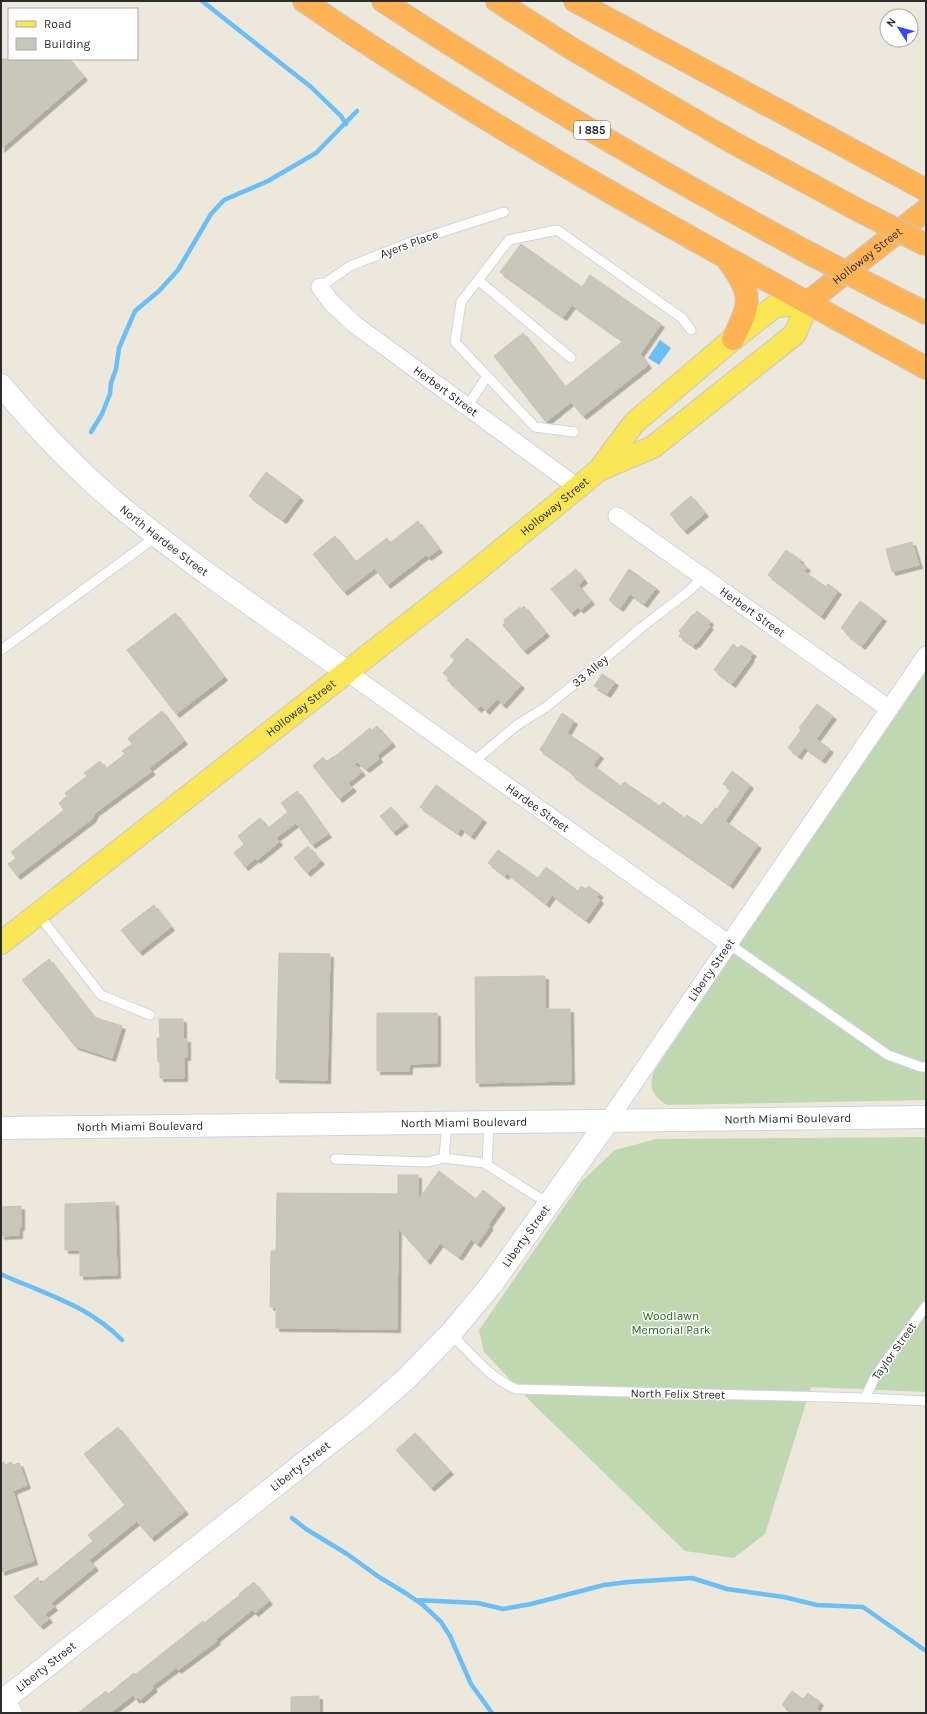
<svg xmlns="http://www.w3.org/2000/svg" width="927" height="1714" font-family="Karla,sans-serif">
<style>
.cemetery{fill:#c0d8b2}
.water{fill:#69bff6}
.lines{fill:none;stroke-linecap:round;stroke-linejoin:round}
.stream{stroke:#69bff6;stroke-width:4.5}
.building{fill:#c9c6ba;stroke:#c9c4b5;filter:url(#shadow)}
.lane-casing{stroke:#d1d2e4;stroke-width:11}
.street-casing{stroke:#d1d2e4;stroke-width:19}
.secondary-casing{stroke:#d1d2e4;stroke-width:24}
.primary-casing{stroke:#c8c8c8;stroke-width:24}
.highway-casing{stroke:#c8c8c8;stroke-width:24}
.lane{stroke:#fff;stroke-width:9}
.street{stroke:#fff;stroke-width:17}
.secondary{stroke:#fff;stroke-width:22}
.primary{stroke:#f9e655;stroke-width:22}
.highway{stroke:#ffb355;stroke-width:22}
.highway-bridge-casing{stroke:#c8c8c8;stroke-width:24;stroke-linecap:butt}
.highway-bridge{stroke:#ffb355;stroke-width:22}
.labels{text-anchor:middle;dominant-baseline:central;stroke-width:3;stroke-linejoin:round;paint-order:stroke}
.shield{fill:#fff;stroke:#6b6b6b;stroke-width:1}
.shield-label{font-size:11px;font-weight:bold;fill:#2b2b2b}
.street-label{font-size:12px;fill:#2b2b2b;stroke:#fff}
.park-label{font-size:12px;fill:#1d6c16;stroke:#fff}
</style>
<defs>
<filter id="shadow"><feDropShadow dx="3.5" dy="3.5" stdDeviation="0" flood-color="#0004"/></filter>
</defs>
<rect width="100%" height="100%" fill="#ede8dc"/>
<!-- cemetery -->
<path class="cemetery" d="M926,668V1100L667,1105C653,1096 648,1088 654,1071Z
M926,1137V1392L811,1387L765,1534L734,1558L685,1551L533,1404L484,1352L479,1330L582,1181L615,1150L656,1139Z"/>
<!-- water -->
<path class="water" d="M660,340L671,348L659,365L648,358Z"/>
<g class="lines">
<!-- stream -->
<path class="stream" d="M202,1L311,87L341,116L346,124
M91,432L102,414L110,394L111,383L116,369L119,348L135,311L159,291L178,270L211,214L224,200L268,181L316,153L357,111
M1,1274C10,1279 20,1282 29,1286C65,1301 94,1312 122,1340
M292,1518L306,1529L347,1554L379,1577L407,1594L423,1605L441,1622L450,1636L471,1684L492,1713
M415,1600L478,1603L503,1609L531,1604L604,1585L628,1582L692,1578L727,1589L784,1597L817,1605L863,1607L926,1651"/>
</g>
<!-- building -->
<path class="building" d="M1,59H69L84,77L1,149Z
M521,244L582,287L590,275L661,324L640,354L648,365L583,416L571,402L546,422L494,356L523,333L565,387L623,341L572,305L563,317L500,272Z
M266,472L300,497L283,520L249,496Z
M691,496L705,513L684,531L670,514Z
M418,521L439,549L428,557L426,555L387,585L375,568L344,592L313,554L335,536L355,562L387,538L390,543Z
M912,542L919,565L892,572L886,549Z
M786,550L801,560L799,562L807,567L804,571L826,587L828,584L838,591L821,616L768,575Z
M576,569L584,580L578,585L591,601L580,610L578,607L571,613L551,589Z
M629,569L656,588L644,604L630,594L620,608L609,600Z
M860,601L883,618L862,646L846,634L847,633L841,628Z
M524,606L546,633L524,651L503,625L505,622L504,620L520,607L521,609Z
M697,611L710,621L708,625L710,626L696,644L695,643L693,646L679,636L681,633L679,631L693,614L694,615Z
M175,613L224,677L176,714L127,650Z
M467,638L521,685L503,705L497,699L486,711L481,706L478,709L447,680L449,678L443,673L455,660L450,656Z
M733,644L738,648L741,645L753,653L750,657L751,658L732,684L714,670Z
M602,674L615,682L607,694L594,686Z
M817,704L833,716L816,739L830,749L822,760L804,747L798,756L788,748L801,730L799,728Z
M162,711L184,741L149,768L152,771L95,813L92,819L17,876L8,864L16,858L11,852L64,810L59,803L67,796L65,793L87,776L84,773L100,761L106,769L125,754L122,751L132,744L128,738Z
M562,713L574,721L567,733L600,755L593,765L621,786L624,782L660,806L663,802L685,818L687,815L702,825L715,808L717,809L731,789L723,784L732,771L750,785L725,821L758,845L730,885L586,785L572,775L573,773L540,750Z
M377,726L392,743L377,755L379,759L366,769L357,762L355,764L362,772L348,783L353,788L339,799L313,766L323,757L326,762L334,756V757L370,728L372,730Z
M436,785L483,819L471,836L461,828L458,833L420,807Z
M297,791L328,834L312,845L296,823L276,838L279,842L257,860L256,858L245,867L234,853L244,844L238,836L260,818L268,828L288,812L281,803Z
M391,807L405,823L393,832L380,816Z
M308,846L321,861L307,873L294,858Z
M498,850L538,878L546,867L578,891L581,886L586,889L588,886L600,894L597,897L600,900L586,920L552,895L546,904L507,873L505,876L488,863Z
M154,905L171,927L139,952L121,930Z
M279,953L330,954L327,1080L276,1079Z
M49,959L94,1017L122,1026L112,1058L75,1046L22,980Z
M545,976V1009H570L571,1081L476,1083L475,977Z
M377,1013H437V1063L409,1064V1071H377Z
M159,1019H183V1039H187V1057H184V1078H160V1062H158L157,1038H160Z
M439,1171L476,1199L483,1190L502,1205L488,1225L490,1226L477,1244L471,1239L459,1257L440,1243L427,1261L398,1228L397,1329L276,1328V1307H270L271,1251H276L277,1193L398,1194V1175H418V1200Z
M115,1202L117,1275L80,1276V1250H65V1204Z
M21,1206V1227H19V1235L1,1236V1207Z
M118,1427L185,1511L151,1538L137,1521L89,1560L95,1567L51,1603L54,1607L45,1614L49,1619L40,1626L14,1597L38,1577L40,1584L93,1541L88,1535L125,1505L84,1454Z
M415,1433L450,1471L431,1488L396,1450Z
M4,1462L5,1465L11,1462L13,1465L19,1463L27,1485L13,1491L34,1561L1,1572V1463Z
M254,1582L269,1601L255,1613L252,1610L216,1639L217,1641L178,1670L176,1668L152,1686L154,1688L140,1700L138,1698L136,1700L133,1695L110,1713H78L106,1691L108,1694L134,1673L136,1674L140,1671L203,1621L204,1623L240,1595L239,1594Z
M792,1691L803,1699L808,1693L820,1702L816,1709L822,1713H793L782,1705Z
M319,1696V1713H291V1697Z"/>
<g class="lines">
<!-- lane casing -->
<g class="lane-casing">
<path id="lane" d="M478,280L571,358
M320,287L350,266L414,241L504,212
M467,407L487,376
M574,432L535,427L455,342L461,302L509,240L557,230L682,318L691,330
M1,650L157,536
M473,762L517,725L546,707L572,686L642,627L689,591L703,577
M38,914L101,995L150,1015
M729,944L888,1055L921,1067H926
M444,1158L447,1123
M335,1159L428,1162L444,1158L484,1163L549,1204
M487,1165L489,1122
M451,1334C471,1354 490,1378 516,1389L865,1398L926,1401
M865,1398L875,1377L926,1306"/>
</g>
<!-- street casing -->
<g class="street-casing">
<g id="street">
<path id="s1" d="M320,287L331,302L354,324L577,487"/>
<path id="s2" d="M617,516L888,708"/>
<path id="s3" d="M347,672L729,944"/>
<path id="s4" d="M608,1121L926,655"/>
<path d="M1,1694L14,1713"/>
</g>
</g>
<!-- secondary casing -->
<g class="secondary-casing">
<g id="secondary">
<path id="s5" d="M1,385C36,427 74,467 115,502C189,564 269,617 347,672"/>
<path id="s6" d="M1,1128L926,1117"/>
<path id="s7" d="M1,1702L365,1415L405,1380L451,1333L491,1285L608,1121"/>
</g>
</g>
<!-- primary casing -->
<g class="primary-casing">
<g id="primary">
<path id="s8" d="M1,943L472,574L599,470L634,423L733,339L774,307L808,302L795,334L653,447L599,470"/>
</g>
</g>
<!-- highway casing -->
<g class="highway-casing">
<g id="highway">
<path d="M304,1C502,138 715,251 926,368"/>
<path d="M383,1C520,91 661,173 805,251"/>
<path d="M497,1L574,50L732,142L858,210"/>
<path d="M575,1L926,190"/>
<path d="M729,262C753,294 751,304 733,339"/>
<path d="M888,294L926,313"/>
<path id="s9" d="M808,302L926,210"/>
</g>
</g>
<!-- lane -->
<use href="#lane" class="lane"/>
<!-- street -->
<use href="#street" class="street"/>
<!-- secondary -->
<use href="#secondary" class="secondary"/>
<!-- primary -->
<use href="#primary" class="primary"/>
<!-- highway -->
<use href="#highway" class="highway"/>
<!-- highway-bridge casing -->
<g class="highway-bridge-casing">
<path id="highway-bridge" d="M858,210L926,245
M805,251L888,294"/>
</g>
<!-- highway-bridge -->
<use href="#highway-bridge" class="highway-bridge"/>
</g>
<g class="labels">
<!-- shield labels -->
<rect class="shield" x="574" y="121" width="36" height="18" rx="3"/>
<g class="shield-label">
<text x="592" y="130">I 885</text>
</g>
<!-- street labels -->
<g class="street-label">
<text transform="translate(409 244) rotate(-20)">Ayers Place</text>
<text stroke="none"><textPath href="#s9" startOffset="75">Holloway Street</textPath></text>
<text stroke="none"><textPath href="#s1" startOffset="164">Herbert Street</textPath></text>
<text stroke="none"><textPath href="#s8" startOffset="705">Holloway Street</textPath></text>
<text stroke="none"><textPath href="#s5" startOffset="226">North Hardee Street</textPath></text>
<text stroke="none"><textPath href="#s2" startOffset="166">Herbert Street</textPath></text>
<text transform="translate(590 671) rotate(-40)">33 Alley</text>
<text stroke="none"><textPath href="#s8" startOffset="381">Holloway Street</textPath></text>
<text stroke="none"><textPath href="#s3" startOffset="234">Hardee Street</textPath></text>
<text stroke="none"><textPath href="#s4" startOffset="183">Liberty Street</textPath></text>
<text stroke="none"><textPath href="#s6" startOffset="787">North Miami Boulevard</textPath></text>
<text stroke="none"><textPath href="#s6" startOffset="463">North Miami Boulevard</textPath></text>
<text stroke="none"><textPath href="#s6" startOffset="139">North Miami Boulevard</textPath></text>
<text stroke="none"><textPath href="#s7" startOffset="705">Liberty Street</textPath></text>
<text transform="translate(894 1351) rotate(-55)">Taylor Street</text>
<text transform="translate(678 1394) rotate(1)">North Felix Street</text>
<text stroke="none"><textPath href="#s7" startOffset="381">Liberty Street</textPath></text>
<text stroke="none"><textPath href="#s7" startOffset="57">Liberty Street</textPath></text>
</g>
<!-- park labels -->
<g class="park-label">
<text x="671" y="1316">Woodlawn<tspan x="671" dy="14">Memorial Park</tspan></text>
</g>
</g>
<!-- border -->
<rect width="927" height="1714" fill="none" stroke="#2b2b2b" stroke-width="4"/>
<!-- legend -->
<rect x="8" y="8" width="130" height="52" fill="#ffffff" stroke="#aaaaaa"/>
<rect x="16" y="21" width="20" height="6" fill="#f9e655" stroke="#aaaaaa"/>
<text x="44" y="28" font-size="12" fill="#2b2b2b">Road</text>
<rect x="16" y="38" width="20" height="12" fill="#c9c6ba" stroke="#aaaaaa"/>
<text x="44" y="48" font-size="12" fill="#2b2b2b">Building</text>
<!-- north arrow -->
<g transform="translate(899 28) rotate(306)"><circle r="19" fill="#ffffff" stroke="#aaaaaa"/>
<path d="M0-3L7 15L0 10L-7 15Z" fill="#3745ff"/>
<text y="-6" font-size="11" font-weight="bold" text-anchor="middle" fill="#2b2b2b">N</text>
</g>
</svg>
